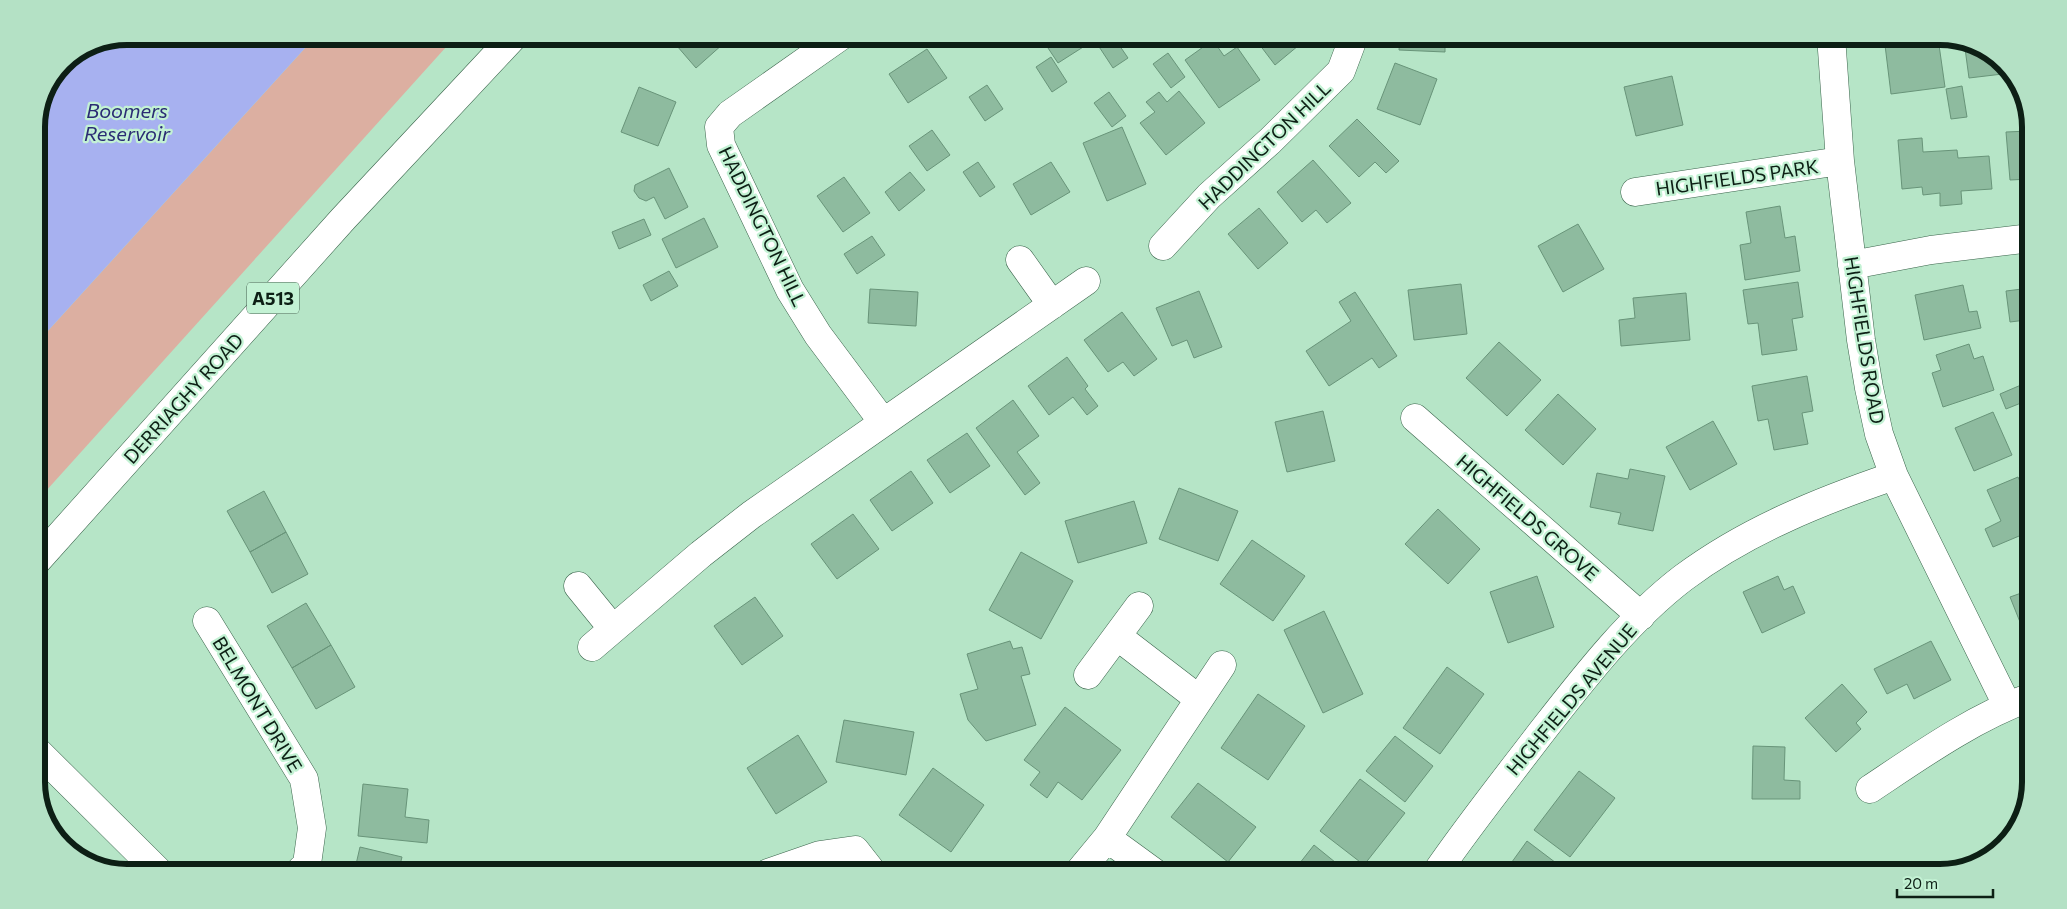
<svg xmlns="http://www.w3.org/2000/svg" width="2067" height="909" font-family="Commissioner,sans-serif">
<style>
.green{fill:#dcafa1}
.water{fill:#a7b1f0}
.building{fill:#8ebb9f;stroke:#689479}
.lines{fill:none;stroke-linecap:round;stroke-linejoin:round}
.minor-casing{stroke:#3a644b;stroke-width:29}
.major-casing{stroke:#3a644b;stroke-width:29}
.minor{stroke:#fff;stroke-width:28}
.major{stroke:#fff;stroke-width:28}
.labels{text-anchor:middle;dominant-baseline:central;stroke-width:4.5;stroke-linejoin:round;paint-order:stroke}
.shield{fill:#c3f2d4;stroke:#445e4e;stroke-width:1}
.shield-label{font-size:18px;font-weight:bold;fill:#0d1f15}
.street-label{font-size:19px;fill:#0d1f15;stroke:#c3f2d4}
.water-label{font-size:20px;font-style:italic;fill:#2b2c74;stroke:#c3f2d4}
.rim{fill:none;stroke:#0d1f15;stroke-width:6}
</style>
<rect width="100%" height="100%" fill="#b6e5c7"/>
<!-- green -->
<path class="green" d="M316,36H456L36,502V344Z"/>
<!-- water -->
<path class="water" d="M127,36H316L36,344V121L63,63L92,43Z"/>
<!-- building -->
<path class="building" d="M688,36H732L696,68L677,46Z
M1040,36H1087L1091,42L1058,63Z
M1092,36H1113L1128,58L1113,68Z
M1253,36H1310L1275,65Z
M1400,36H1445V52L1399,50Z
M1938,38L1945,87L1891,94L1885,45Z
M1213,40L1224,56L1237,47L1260,80L1219,108L1185,60Z
M1964,41L1975,43L2011,73L1969,78Z
M927,49L947,78L908,103L889,74Z
M1168,53L1185,77L1171,88L1153,64Z
M1051,57L1067,82L1052,92L1036,67Z
M1395,63L1437,79L1420,125L1377,109Z
M1672,76L1683,125L1636,136L1624,87Z
M987,85L1003,109L985,121L969,97Z
M1962,86L1967,117L1951,119L1946,89Z
M639,87L676,102L658,146L621,132Z
M1179,91L1205,123L1166,155L1140,123L1155,112L1146,102L1159,92L1167,102Z
M1109,92L1126,116L1112,127L1094,103Z
M1357,119L1399,161L1386,173L1375,162L1359,177L1329,146Z
M1122,127L1146,184L1107,201L1083,143Z
M932,130L950,155L927,171L909,146Z
M2029,131L2031,145V184L2030,179L2010,180L2006,132Z
M1922,138L1923,152L1957,150L1958,158L1989,156L1992,189L1961,191L1962,204L1940,206V193L1923,195L1922,187L1902,189L1898,140Z
M1313,160L1351,203L1327,223L1316,210L1302,222L1277,192Z
M978,162L995,187L980,197L963,172Z
M1051,162L1070,192L1031,215L1013,184Z
M669,168L688,207L665,219L654,197L646,201L639,198L634,191L635,185Z
M910,172L925,190L899,211L885,192Z
M844,177L870,213L843,232L817,196Z
M1780,206L1785,238L1795,236L1800,271L1745,280L1740,245L1751,243L1746,212Z
M1259,208L1288,243L1258,269L1228,234Z
M704,218L718,247L676,268L662,239Z
M644,219L651,235L619,249L612,232Z
M1578,224L1604,269L1563,292L1538,246Z
M872,236L885,255L857,274L844,254Z
M669,271L678,286L651,301L643,285Z
M1798,282L1803,317L1792,319L1797,350L1762,355L1758,323L1748,324L1743,290Z
M1461,284L1467,334L1414,340L1408,290Z
M1963,285L1969,312L1977,311L1981,328L1924,340L1915,295Z
M870,289L918,292L916,326L868,323Z
M2022,289L2026,320L2010,322L2006,291Z
M1199,291L1222,347L1194,358L1187,340L1172,346L1156,308Z
M1355,292L1397,356L1379,368L1372,358L1329,386L1306,351L1351,321L1339,302Z
M1686,293L1690,340L1621,346L1619,320L1635,318L1633,298Z
M1122,312L1157,359L1134,376L1123,362L1108,372L1084,340Z
M1499,342L1541,380L1507,416L1466,378Z
M1969,344L1974,359L1983,356L1994,390L1943,407L1932,373L1941,370L1936,355Z
M1067,357L1088,386L1085,389L1098,406L1087,415L1073,397L1049,415L1028,386Z
M1807,376L1813,411L1802,413L1808,444L1774,450L1768,419L1758,421L1752,386Z
M2028,382L2031,388V399L2006,409L2000,394Z
M1558,394L1596,429L1563,465L1525,430Z
M1013,400L1039,436L1017,452L1040,483L1025,495L976,428Z
M1323,411L1335,461L1287,472L1275,422Z
M1993,412L2012,455L1974,471L1955,428Z
M1713,421L1737,464L1690,490L1666,447Z
M967,433L990,466L950,493L927,460Z
M1630,469L1665,476L1653,531L1618,524L1621,513L1590,507L1597,473L1628,479Z
M911,471L933,503L892,531L870,500Z
M2018,477L2031,505V531L1993,547L1985,529L2001,521L1987,490Z
M1179,488L1238,511L1218,561L1159,539Z
M264,491L286,532L250,552L227,511Z
M1134,501L1147,543L1078,563L1065,521Z
M1438,509L1480,549L1448,584L1405,544Z
M853,514L879,549L837,579L811,544Z
M286,532L308,574L272,593L250,552Z
M1252,540L1305,576L1273,621L1220,584Z
M1021,552L1073,581L1041,639L989,610Z
M1537,576L1554,627L1508,643L1490,592Z
M1778,576L1784,590L1793,586L1805,613L1762,633L1743,592Z
M2031,582V630L2024,632L2010,597L2027,591L2025,584Z
M755,597L783,636L742,665L714,626Z
M306,603L331,645L292,668L267,626Z
M1324,611L1363,694L1323,713L1284,630Z
M1010,641L1013,649L1022,647L1030,674L1021,676L1036,725L986,741L968,720L960,694L978,689L967,654Z
M1931,641L1951,680L1914,699L1907,684L1887,694L1874,669Z
M331,645L355,687L316,709L292,668Z
M1447,667L1484,694L1440,754L1403,728Z
M1842,684L1867,712L1856,723L1861,729L1836,752L1805,718Z
M1258,694L1305,726L1268,780L1221,748Z
M1065,707L1121,750L1082,800L1058,782L1047,798L1030,785L1040,772L1024,760Z
M844,720L914,732L906,775L836,762Z
M798,735L827,782L776,814L747,768Z
M1395,736L1433,766L1405,802L1366,771Z
M1753,746L1785,747L1784,780L1800,781V799H1752Z
M933,768L984,805L951,852L899,815Z
M1579,771L1615,798L1570,857L1534,830Z
M1360,779L1405,813L1364,865L1320,831Z
M1198,783L1256,827L1228,862L1171,817Z
M363,784L408,789L405,817L429,820L427,843L358,836Z
M1527,841L1568,872L1567,873H1504Z
M1314,845L1346,871L1345,873H1292Z
M360,847L402,857L398,873H354Z
M1692,865L1693,873H1668L1667,867Z"/>
<g class="lines">
<!-- minor casing -->
<g class="minor-casing">
<path id="minor" d="M841,36L730,114L719,127L721,145L790,290L818,335L883,422
M1831,36L1840,161L1861,340L1869,388L1879,434L1894,476L2007,705
M1635,192L1840,161
M1163,246L1209,196L1270,141L1341,71L1353,39L1352,36
M1020,260L1052,305
M1852,265L1931,250L2031,238
M1415,418L1641,616
M578,586L613,629
M207,621L304,779L312,828L307,864L298,873
M1117,636L1199,699
M592,647L701,554L751,515L1086,281
M1088,675L1139,606
M36,750L160,873
M1870,789C1921,755 1973,718 2031,697
M1107,838L1155,873
M768,873L820,855L855,850L873,873
M1078,873L1107,838L1222,665
M1436,873C1469,825 1505,780 1540,734C1583,679 1628,620 1683,578C1746,531 1820,501 1894,476"/>
</g>
<!-- major casing -->
<g class="major-casing">
<path id="major" d="M36,562L343,219L514,36"/>
</g>
<!-- minor -->
<use href="#minor" class="minor"/>
<!-- major -->
<use href="#major" class="major"/>
</g>
<g class="labels">
<!-- shield labels -->
<rect class="shield" x="247" y="282.5" width="52" height="31" rx="4"/>
<g class="shield-label">
<text x="273" y="298">A513</text>
</g>
<!-- street labels -->
<g class="street-label">
<text transform="translate(1264 145) rotate(-44)">HADDINGTON HILL</text>
<text transform="translate(1737 177) rotate(-8)">HIGHFIELDS PARK</text>
<text transform="translate(763 226) rotate(64)">HADDINGTON HILL</text>
<text transform="translate(1865 340) rotate(81)">HIGHFIELDS ROAD</text>
<text transform="translate(183 398) rotate(-48)">DERRIAGHY ROAD</text>
<text transform="translate(1528 517) rotate(41)">HIGHFIELDS GROVE</text>
<text transform="translate(1571 699) rotate(-50)">HIGHFIELDS AVENUE</text>
<text transform="translate(258 704) rotate(59)">BELMONT DRIVE</text>
</g>
<!-- water labels -->
<g class="water-label">
<text x="127" y="110">Boomers<tspan x="127" dy="23">Reservoir</tspan></text>
</g>
</g>
<!-- crop -->
<path d="M0 0H2067V909H0ZM127 45H1940A82 82 0 0 1 2022 127V782A82 82 0 0 1 1940 864H127A82 82 0 0 1 45 782V127A82 82 0 0 1 127 45Z" fill="#b4e1c5" fill-rule="evenodd"/>
<path class="rim" d="M127 45H1940A82 82 0 0 1 2022 127V782A82 82 0 0 1 1940 864H127A82 82 0 0 1 45 782V127A82 82 0 0 1 127 45Z"/>
<!-- scale -->
<path d="M1897 889v8h96v-8" fill="none" stroke="#0d1f15" stroke-width="2.5"/>
<text x="1904" y="889" font-size="15" fill="#0d1f15" stroke="#c3f2d4" stroke-width="4" paint-order="stroke">20 m</text>
</svg>
